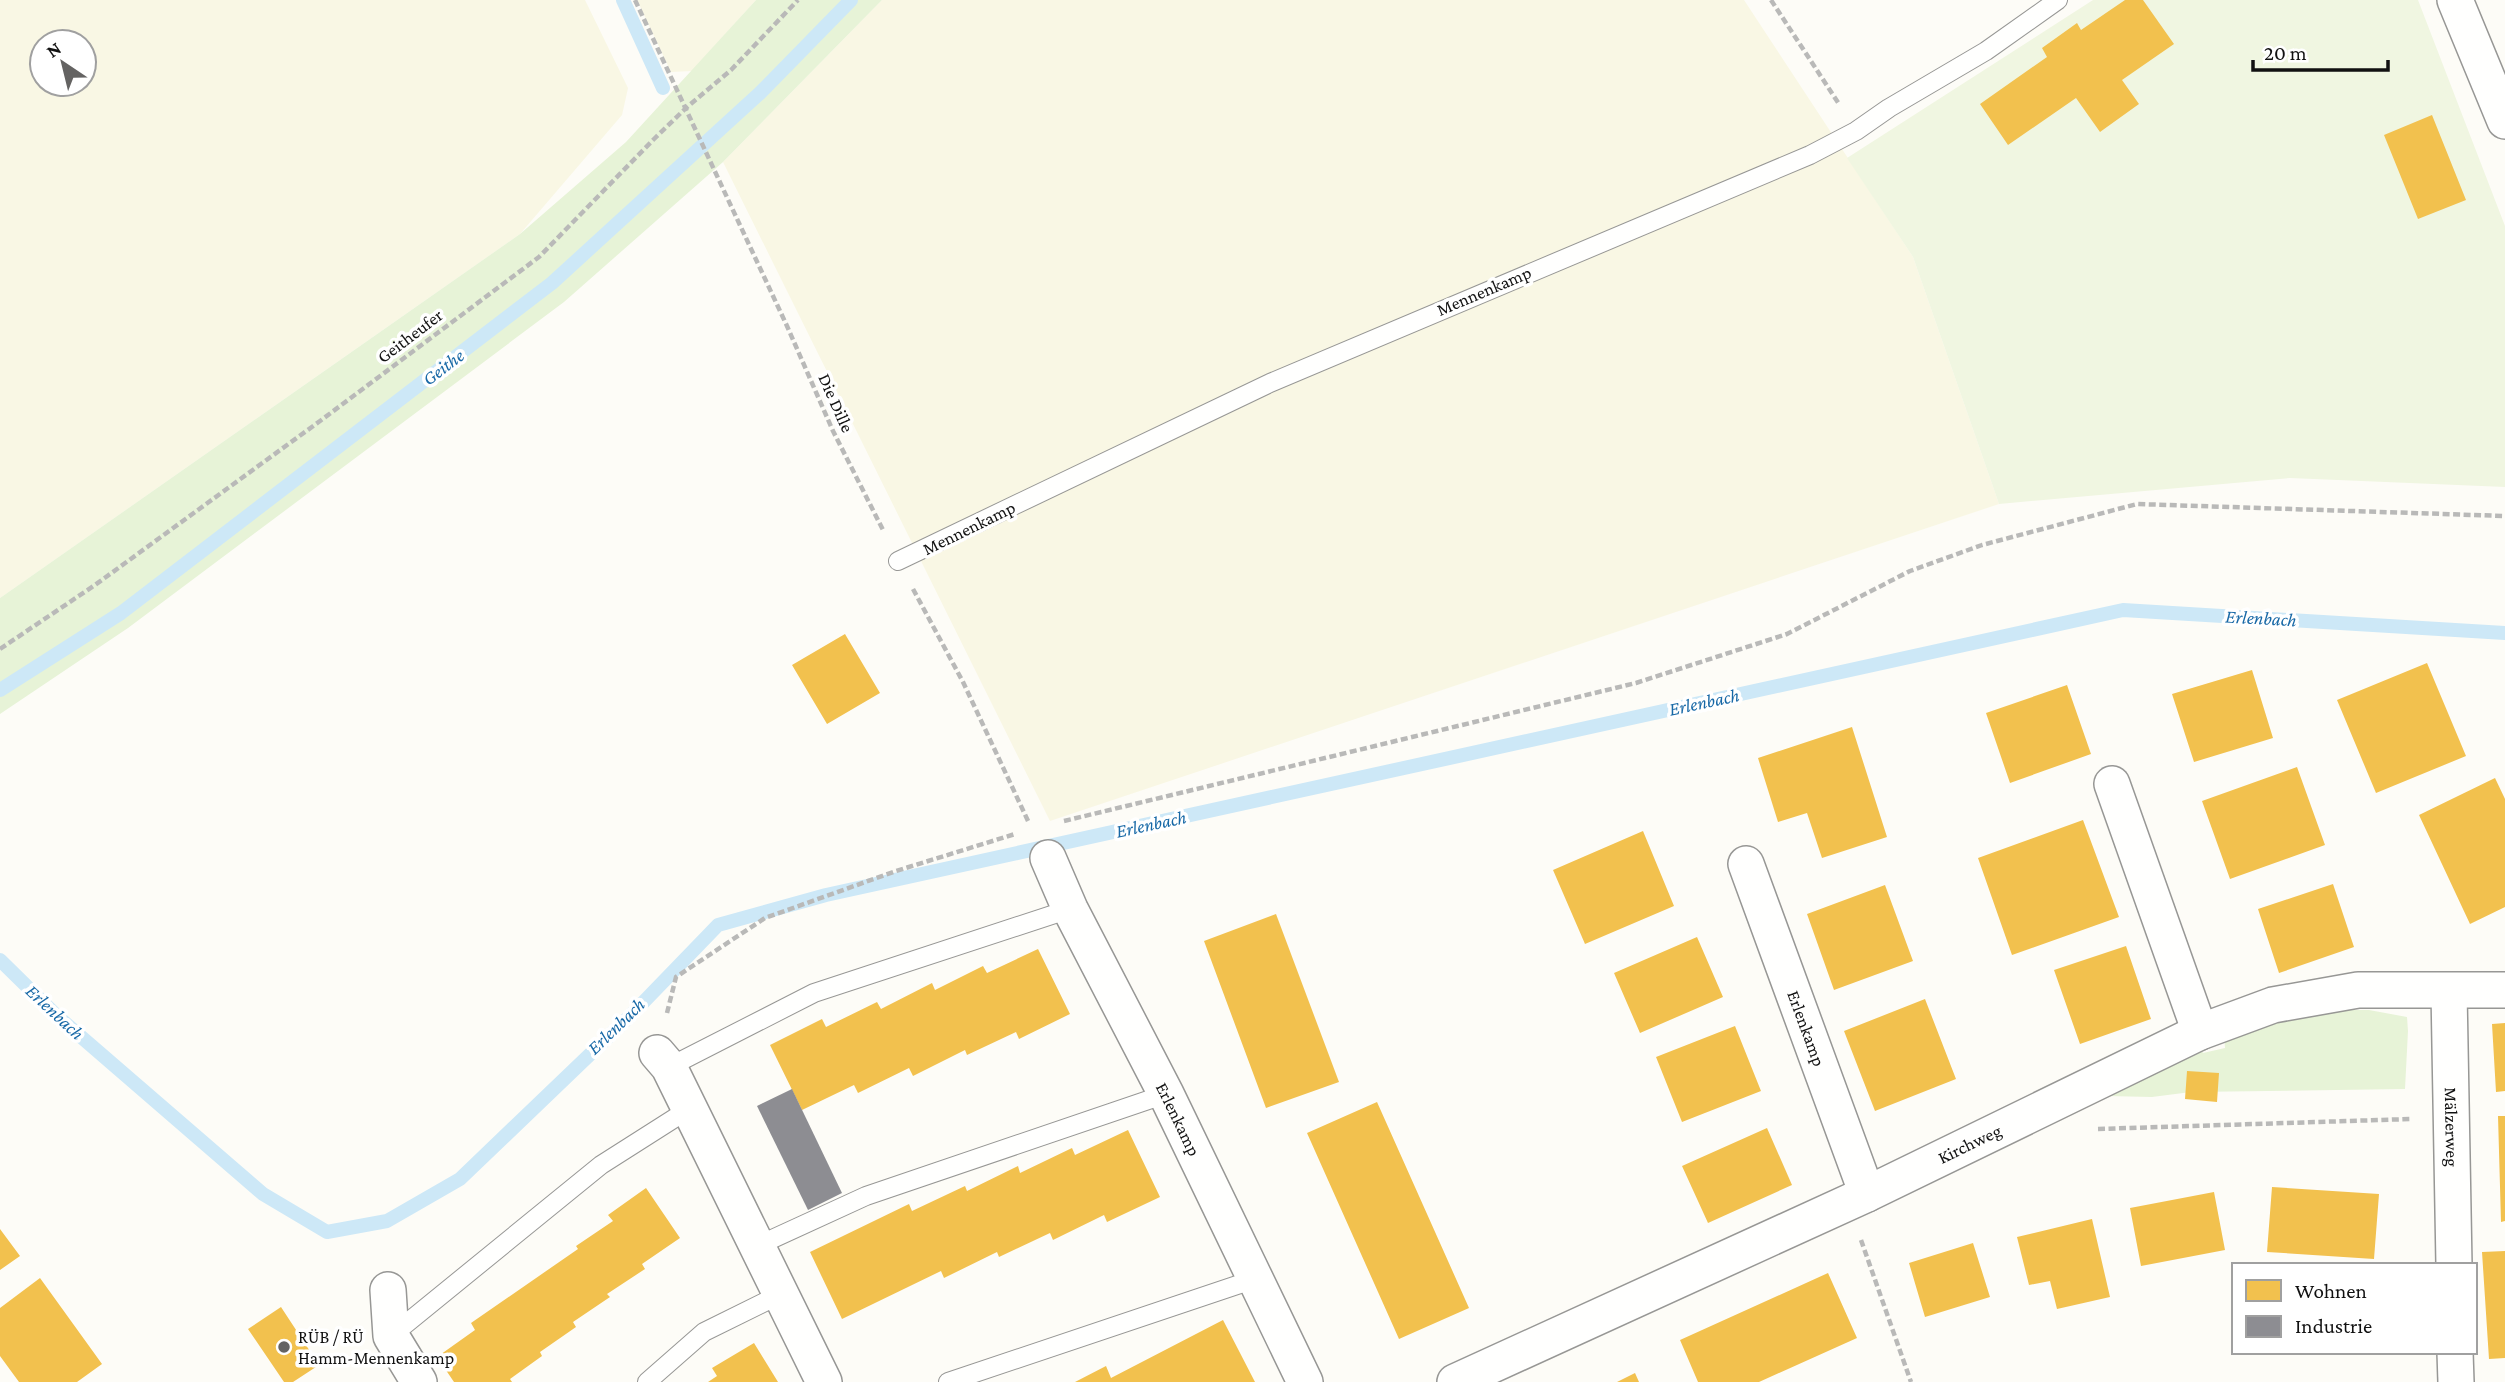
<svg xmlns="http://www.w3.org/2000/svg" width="2505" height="1382" font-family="'Crimson Pro',serif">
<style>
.farmland{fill:#f9f7e4;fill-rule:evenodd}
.green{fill:#e7f3d7}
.pitch{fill:#f0f6e1}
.homes{fill:#f2c14e}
.industry{fill:#8d8d92}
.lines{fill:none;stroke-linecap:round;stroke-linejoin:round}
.stream{stroke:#cde8f7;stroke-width:14}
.service-casing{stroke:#979795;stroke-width:20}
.minor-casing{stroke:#979795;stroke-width:38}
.path{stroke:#b9b9b8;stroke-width:4.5;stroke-dasharray:7 3.5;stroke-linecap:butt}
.service{stroke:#fffffe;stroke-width:18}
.minor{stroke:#fffffe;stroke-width:35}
.poi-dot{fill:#646362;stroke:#fff;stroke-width:2.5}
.labels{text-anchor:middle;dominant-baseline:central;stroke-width:7;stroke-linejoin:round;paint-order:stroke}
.street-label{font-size:18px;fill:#111;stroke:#fff}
.poi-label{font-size:18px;fill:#111;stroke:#fff;text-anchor:start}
.water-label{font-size:19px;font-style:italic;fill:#1768a6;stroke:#fff}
</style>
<rect width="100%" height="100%" fill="#fdfcf7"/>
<!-- farmland -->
<path class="farmland" d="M0,0H585L628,88L622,115L520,234L0,598ZM42,42H84V84H42Z
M637,0H756L692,71L671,72Z
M882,0H1744L1913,257L1999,504L1050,821L723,162Z"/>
<!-- green -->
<path class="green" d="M756,0H882L723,162L564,302L128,628L0,714V598L520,234L626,142Z
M2348,1010H2369L2407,1017L2408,1031L2405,1089L2191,1092L2152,1097L2107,1096L2202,1050L2203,1053L2225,1048L2224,1034L2253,1024Z"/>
<!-- pitch -->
<path class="pitch" d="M2093,0H2418L2505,226V487L2290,478L1999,504L1913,257L1847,158Z"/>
<!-- homes -->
<path class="homes" d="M2125,0H2143L2174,44L2122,80L2139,104L2100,132L2076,98L2008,145L1980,104L2047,57L2042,48L2077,23L2081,30Z
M2432,115L2466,200L2418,219L2384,135Z
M845,634L880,693L827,724L792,665Z
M2427,663L2466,756L2376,793L2337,700Z
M2252,670L2273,738L2194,762L2172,694Z
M2067,685L2091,754L2010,783L1986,713Z
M1852,727L1887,837L1822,858L1807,813L1778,822L1758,758Z
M2297,767L2325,845L2230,879L2202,801Z
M2495,778L2505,799V907L2470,924L2419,815Z
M2083,820L2119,917L2012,955L1978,858Z
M1643,831L1674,906L1585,944L1553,870Z
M2333,884L2354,947L2279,973L2258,909Z
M1885,885L1913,961L1834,990L1807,914Z
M1276,914L1339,1082L1266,1108L1204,941Z
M1697,937L1723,997L1640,1033L1614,973Z
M2126,946L2151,1019L2080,1044L2054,970Z
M1038,949L1070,1014L1019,1039L1016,1032L967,1055L965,1050L913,1076L909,1068L858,1093L854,1085L802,1110L770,1045L822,1019L826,1027L877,1002L881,1009L932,983L935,990L983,966L987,973Z
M1925,999L1956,1079L1875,1111L1844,1031Z
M2505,1023V1091L2496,1092L2492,1024Z
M1735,1026L1761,1091L1682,1122L1656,1057Z
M2187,1071L2219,1073L2217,1102L2185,1099Z
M1377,1102L1469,1308L1399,1339L1307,1133Z
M2498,1116H2505V1221L2501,1222Z
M1767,1128L1792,1185L1708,1223L1682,1166Z
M1128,1130L1160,1197L1107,1222L1104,1215L1053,1240L1050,1233L999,1257L997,1252L944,1278L941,1271L842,1319L810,1252L909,1204L912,1211L965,1186L967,1191L1018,1166L1020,1173L1072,1148L1075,1155Z
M2272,1187L2379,1194L2374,1259L2267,1252Z
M646,1188L680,1238L642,1264L645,1269L607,1294L610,1297L573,1322L576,1327L540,1352L542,1356L510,1379L512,1382H454L437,1357L475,1330L471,1323L578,1249L576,1246L613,1221L608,1215Z
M2214,1192L2225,1250L2141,1266L2130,1208Z
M2092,1219L2110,1297L2057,1309L2050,1281L2029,1285L2017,1237Z
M0,1229L20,1256L0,1270Z
M1973,1243L1990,1297L1925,1317L1909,1263Z
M2505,1251V1358L2489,1359L2482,1252Z
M1828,1273L1857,1338L1759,1382H1698L1680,1340Z
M40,1278L102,1364L77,1382H19L0,1356V1308Z
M281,1307L319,1365L293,1382H284L248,1329Z
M1223,1320L1255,1382H1075L1106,1366L1111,1378Z
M754,1343L778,1382H708L717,1376L712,1368Z
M1635,1373L1639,1382H1617Z"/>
<!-- industry -->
<path class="industry" d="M792,1089L842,1193L808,1210L757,1106Z"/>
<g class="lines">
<!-- stream -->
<path class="stream" d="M623,0L663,88
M0,690L121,613L552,283L760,93L851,0
M0,960L57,1016L263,1194L327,1232L387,1221L460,1179L630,1016L718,925L826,895L2123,610L2505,633"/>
<!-- service casing -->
<g class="service-casing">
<path id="service" d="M898,561L1270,383L1810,155L1856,131L1889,108L1986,51L2058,0
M669,1067L814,993L1070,909
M757,1246L866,1196L1166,1094
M391,1336L601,1165L689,1109
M647,1382L704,1332L781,1294
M948,1382L1255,1279"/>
</g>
<!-- minor casing -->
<g class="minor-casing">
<g id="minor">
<path d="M2455,0L2505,121"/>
<path d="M2112,784L2200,1032"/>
<path id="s1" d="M1048,858L1070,909L1166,1094L1305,1382"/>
<path id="s2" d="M1746,864L1867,1194"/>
<path id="s3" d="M2449,991L2454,1265"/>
<path d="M657,1053L669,1067L824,1382"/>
<path d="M388,1290L391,1336L419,1382"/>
<path d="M2455,1352L2456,1382"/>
<path id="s4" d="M1455,1382L1867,1194L2200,1032L2273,1005L2358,990H2505"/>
</g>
</g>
<!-- path -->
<path class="path" d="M635,0L787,326L833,431L884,532
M1771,0L1839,104
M913,589L963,682L1029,823
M0,649L95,585L320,421L539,257L653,140L686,108L731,70L798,0
M1064,821L1636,683L1787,634L1910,571L1982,545L2137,504L2505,516
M667,1013L676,977L765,918L896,871L1015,834
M2098,1129L2411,1119
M1861,1240L1911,1382"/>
<!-- service -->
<use href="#service" class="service"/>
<!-- minor -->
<use href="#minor" class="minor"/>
</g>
<!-- markers -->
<circle class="poi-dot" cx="284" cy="1347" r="7"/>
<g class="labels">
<!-- street labels -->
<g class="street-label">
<text transform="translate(1484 291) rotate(-23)">Mennenkamp</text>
<text transform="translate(410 336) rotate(-37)">Geitheufer</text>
<text transform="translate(836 403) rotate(66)">Die Dille</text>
<text transform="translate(969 528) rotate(-26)">Mennenkamp</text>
<text stroke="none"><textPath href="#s2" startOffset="175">Erlenkamp</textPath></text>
<text stroke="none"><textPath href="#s1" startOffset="292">Erlenkamp</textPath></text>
<text stroke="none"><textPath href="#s3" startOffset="136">Mälzerweg</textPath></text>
<text stroke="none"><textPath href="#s4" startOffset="567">Kirchweg</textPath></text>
</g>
<!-- poi labels -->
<g class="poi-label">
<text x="298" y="1337">RÜB / RÜ<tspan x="298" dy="21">Hamm-Mennenkamp</tspan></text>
</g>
<!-- water labels -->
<g class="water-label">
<text transform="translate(443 367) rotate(-37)">Geithe</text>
<text transform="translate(2261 618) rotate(3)">Erlenbach</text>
<text transform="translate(1704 702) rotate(-12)">Erlenbach</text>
<text transform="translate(1151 824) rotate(-12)">Erlenbach</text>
<text transform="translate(55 1012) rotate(43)">Erlenbach</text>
<text transform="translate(616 1026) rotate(-44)">Erlenbach</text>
</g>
</g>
<!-- legend -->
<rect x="2232" y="1263" width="245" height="91" fill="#ffffff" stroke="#a0a0a0" stroke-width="2"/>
<rect x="2246" y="1280" width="35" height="21" fill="#f2c14e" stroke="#a0a0a0" stroke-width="2"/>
<text x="2295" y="1298" font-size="21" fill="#111111">Wohnen</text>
<rect x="2246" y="1316" width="35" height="21" fill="#8d8d92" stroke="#a0a0a0" stroke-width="2"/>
<text x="2295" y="1333" font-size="21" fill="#111111">Industrie</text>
<!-- north arrow -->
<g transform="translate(63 63) rotate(325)"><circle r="33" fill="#ffffff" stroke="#a0a0a0" stroke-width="2"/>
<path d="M0-5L12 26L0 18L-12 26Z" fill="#646362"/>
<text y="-10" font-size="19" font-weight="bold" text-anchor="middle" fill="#111111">N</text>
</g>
<!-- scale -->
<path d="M2253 60v10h135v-10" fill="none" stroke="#111111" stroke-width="3.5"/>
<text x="2264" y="60" font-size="21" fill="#111111" stroke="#ffffff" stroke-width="5" paint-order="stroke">20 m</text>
</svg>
